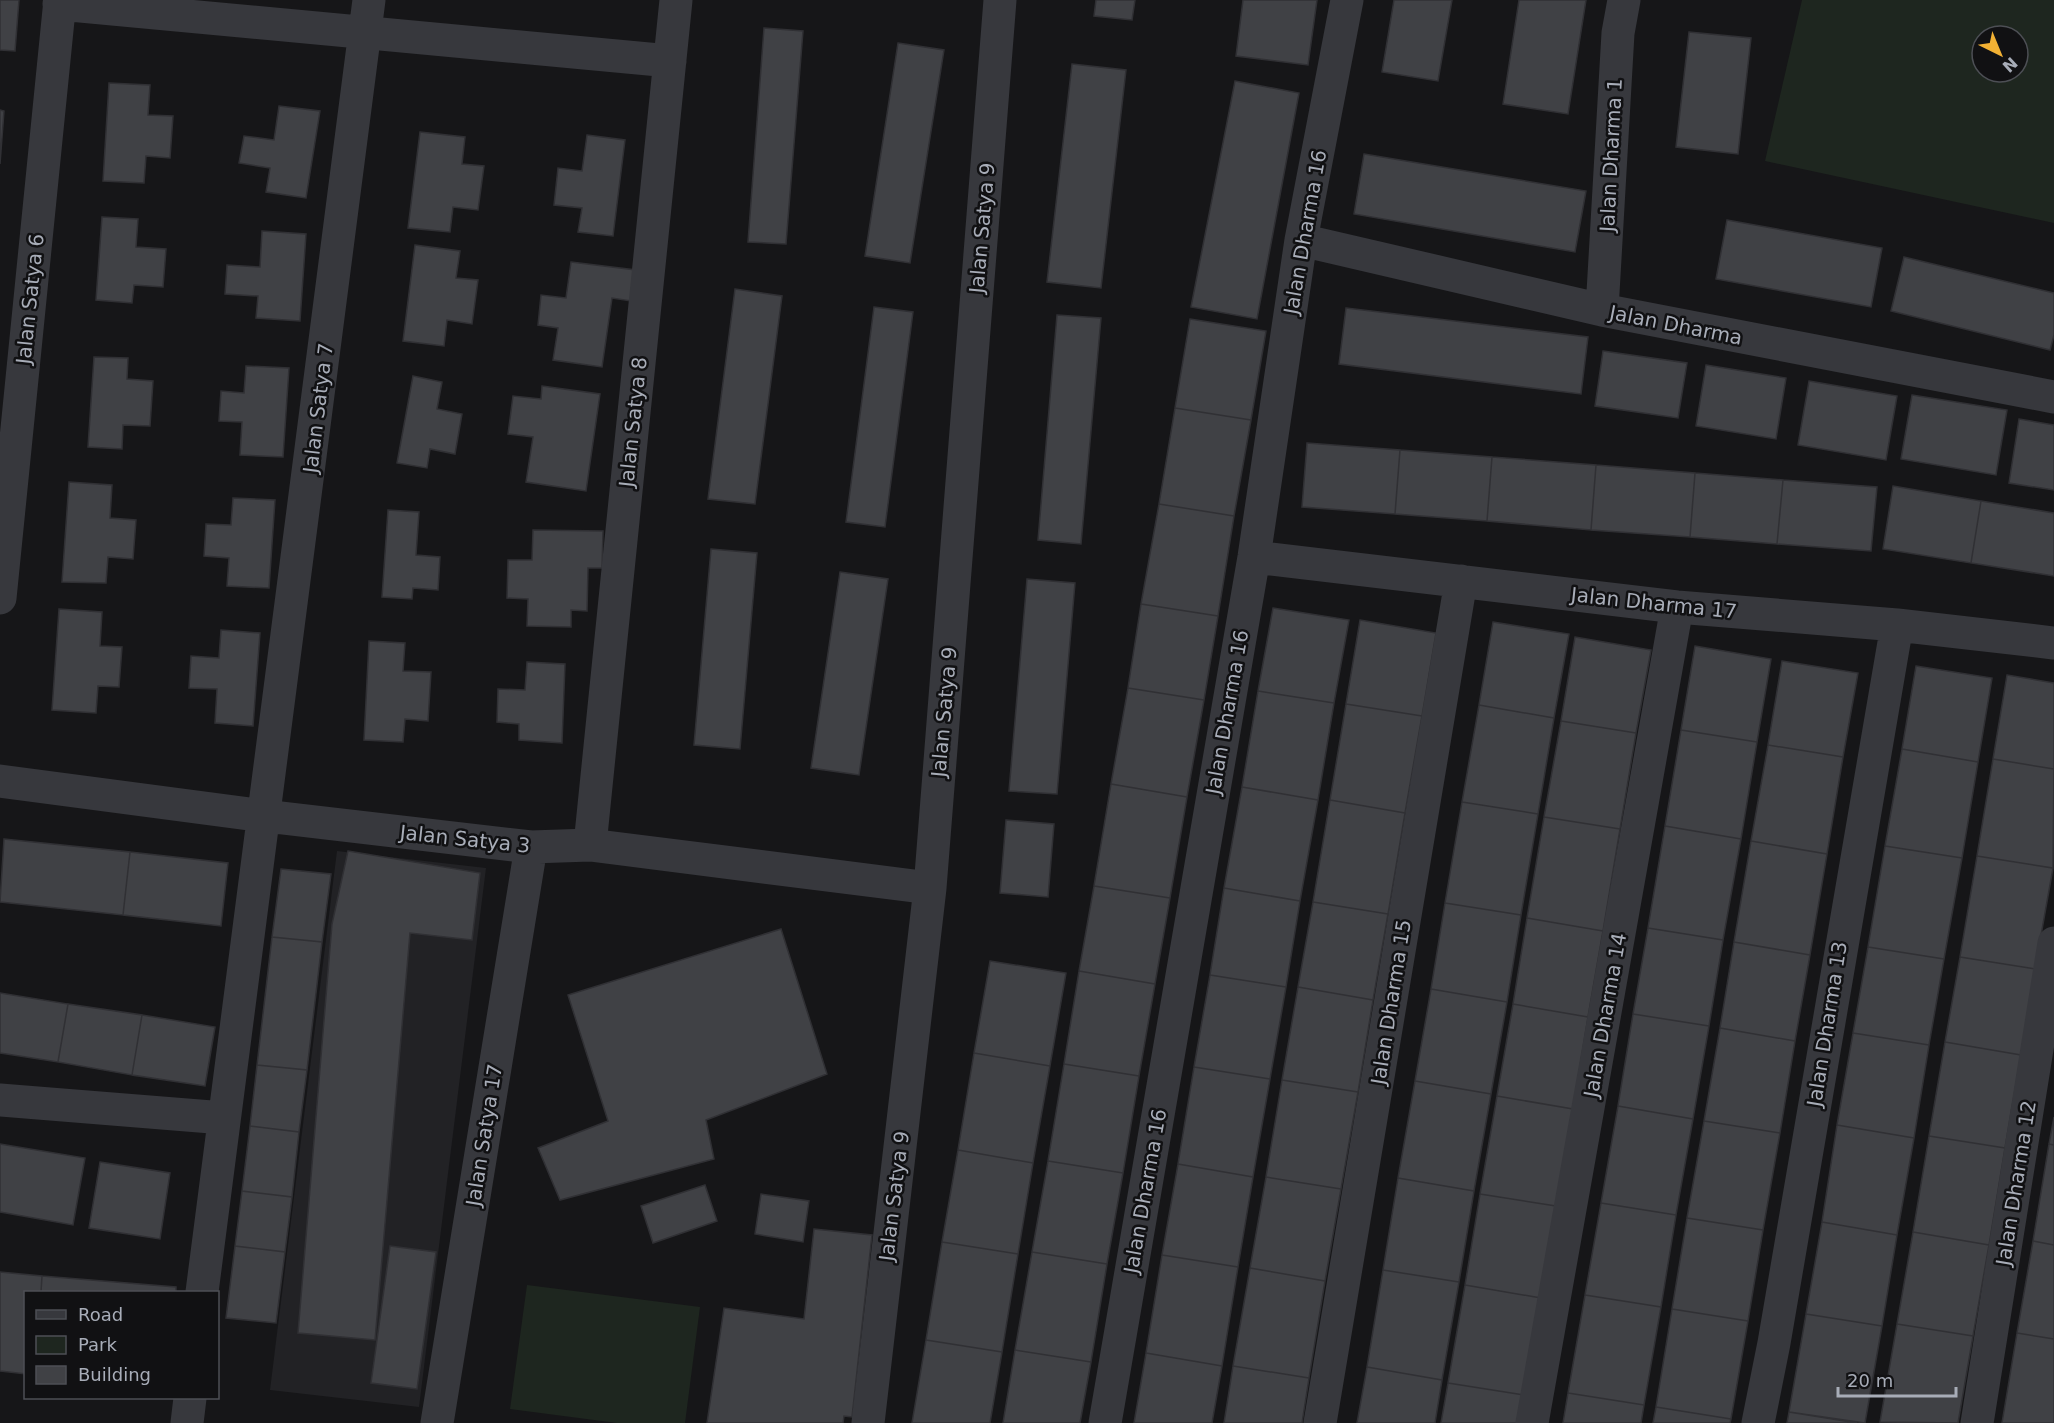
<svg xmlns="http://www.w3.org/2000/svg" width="2054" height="1423" font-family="'DejaVu Sans',sans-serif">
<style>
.built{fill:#222225}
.green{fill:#1e261f;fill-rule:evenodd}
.building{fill:#404145;stroke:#303034;stroke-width:1.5}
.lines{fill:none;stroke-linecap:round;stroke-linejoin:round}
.minor{stroke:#37383d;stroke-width:33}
.labels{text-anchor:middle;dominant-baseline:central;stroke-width:5;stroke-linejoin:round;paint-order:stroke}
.street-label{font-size:20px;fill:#a8adb8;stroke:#111113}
</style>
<rect width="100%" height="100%" fill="#161618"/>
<!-- built -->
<path class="built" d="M337,851L486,868L419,1407L270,1390Z"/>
<!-- green -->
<path class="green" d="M1802,0H2054V223L1765,161ZM1982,36H2018V72H1982Z
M527,1285L700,1307L685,1423H617L510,1409Z"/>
<!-- building -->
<path class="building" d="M0,0H19L15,51L0,50Z
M1096,0H1135L1132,20L1094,16Z
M1243,0H1317L1308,65L1236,56Z
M1394,0H1452L1438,81L1382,72Z
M1519,0H1586L1568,114L1503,104Z
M764,28L803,31L786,244L748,242Z
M1689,32L1751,38L1738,154L1676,147Z
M898,43L944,50L910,263L865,256Z
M1072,64L1126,70L1101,288L1047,282Z
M1235,81L1299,93L1257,319L1191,307Z
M109,83L150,85L148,115L173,116L170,158L146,156L144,183L103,181Z
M279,106L320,111L306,198L266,192L270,168L239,163L244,136L274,140Z
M0,110L4,111L0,164Z
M420,132L465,137L462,164L484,166L478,210L453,207L450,232L408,228Z
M587,135L625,140L613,236L578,232L582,208L554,205L558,168L582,171Z
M1364,154L1586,191L1575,252L1354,214Z
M102,217L138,219L136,247L166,249L163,287L134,285L132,303L96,300Z
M1727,220L1882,248L1871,307L1716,279Z
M262,231L306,234L300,321L256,318L258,296L225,294L227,265L260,267Z
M415,245L460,251L456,278L478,280L472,324L447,320L444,346L403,341Z
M1904,257L2054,293V335L2050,350L1891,311Z
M571,262L636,270L631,301L612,298L602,367L553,360L558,328L538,325L541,295L566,298Z
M735,289L782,296L755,504L708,499Z
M874,307L913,312L885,527L846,522Z
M1346,308L1588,337L1581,394L1339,364Z
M1057,315L1101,318L1081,544L1038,540Z
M1190,319L1266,331L1251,420L1175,408Z
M1603,351L1687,363L1678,418L1595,406Z
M94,357L128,358L127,379L153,381L150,426L123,425L122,449L88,447Z
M1706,365L1786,378L1776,439L1696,426Z
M246,366L289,368L283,457L240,455L242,422L219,421L221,391L244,393Z
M413,376L442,382L437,409L462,414L455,454L430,449L427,468L397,463Z
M1809,381L1897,396L1886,460L1798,445Z
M542,386L600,394L586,491L526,482L533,437L508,434L513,396L541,399Z
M1912,395L2007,410L1996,475L1901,459Z
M1175,408L1251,420L1234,516L1159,504Z
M2019,419L2054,425V490L2009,483Z
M1307,443L1400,450L1395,514L1302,507Z
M1400,450L1492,457L1487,521L1395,514Z
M1492,457L1596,465L1591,530L1487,521Z
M1596,465L1695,473L1690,537L1591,530Z
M1695,473L1783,480L1777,544L1690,537Z
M1783,480L1877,487L1871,551L1777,544Z
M69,482L112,485L110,518L136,520L133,559L108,557L106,583L62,582Z
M1893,486L1981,501L1971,563L1883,549Z
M233,498L275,500L269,588L227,586L229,558L204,556L206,524L231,525Z
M1981,501L2054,513V576L1971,563Z
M1159,504L1234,516L1218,616L1141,604Z
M388,510L419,512L416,555L440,557L438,590L413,588L412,599L382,597Z
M533,530L603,531L602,568H588L587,611L571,610V627L527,626L528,599L507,598L508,560H532Z
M711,549L757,553L740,749L694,745Z
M840,572L888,579L859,775L811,768Z
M1027,579L1075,583L1057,794L1009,791Z
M1141,604L1218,616L1204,700L1128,688Z
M1273,608L1349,620L1334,703L1258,691Z
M59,609L102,612L100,646L122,647L119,687L98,686L96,713L52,710Z
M1360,620L1436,633L1422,716L1346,704Z
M1493,622L1569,634L1554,718L1479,705Z
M221,630L260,633L253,726L215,723L217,689L189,688L191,656L219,658Z
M1575,637L1651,650L1636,733L1561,721Z
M369,641L405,643L403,671L431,672L428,721L405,719L403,742L364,740Z
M1695,646L1771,659L1757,742L1681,730Z
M1782,661L1858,673L1843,757L1768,745Z
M527,662L565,664L562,743L519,740V724L497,722L498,689L525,690Z
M1916,666L1992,678L1978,762L1902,749Z
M2007,675L2054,683V769L1993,759Z
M1128,688L1204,700L1187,797L1111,784Z
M1258,691L1334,703L1318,800L1242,787Z
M1346,704L1422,716L1405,813L1330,800Z
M1479,705L1554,718L1538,814L1462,802Z
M1561,721L1636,733L1620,829L1544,817Z
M1681,730L1757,742L1741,839L1665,826Z
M1768,745L1843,757L1827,854L1751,841Z
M1902,749L1978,762L1962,858L1885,846Z
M1993,759L2054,769L2053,868L1977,856Z
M1111,784L1187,797L1170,898L1094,886Z
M1242,787L1318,800L1300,901L1224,888Z
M1330,800L1405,813L1388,914L1313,902Z
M1462,802L1538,814L1521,915L1445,903Z
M1544,817L1620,829L1603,931L1527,918Z
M1006,820L1054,824L1048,897L1000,893Z
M1665,826L1741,839L1723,940L1648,928Z
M4,839L130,852L123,915L0,902Z
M1751,841L1827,854L1810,955L1734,942Z
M1885,846L1962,858L1944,959L1868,947Z
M348,851L480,873L472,940L410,933L375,1340L298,1333L332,924Z
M130,852L228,863L221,926L123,915Z
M1977,856L2053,868L2035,969L1960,957Z
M281,869L331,874L322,942L272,937Z
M1094,886L1170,898L1155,984L1079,971Z
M1224,888L1300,901L1286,987L1210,975Z
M1313,902L1388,914L1373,1000L1298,987Z
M1445,903L1521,915L1507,1002L1431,989Z
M1527,918L1603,931L1588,1017L1513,1004Z
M1648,928L1723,940L1709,1026L1633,1014Z
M781,929L827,1074L706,1120L714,1159L560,1200L538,1148L608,1121L568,995Z
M272,937L322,942L307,1070L257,1065Z
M1734,942L1810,955L1795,1041L1720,1028Z
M1868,947L1944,959L1929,1045L1853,1033Z
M1960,957L2035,969L2021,1055L1945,1042Z
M990,961L1066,973L1050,1066L974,1053Z
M1079,971L1155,984L1139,1076L1064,1064Z
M1210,975L1286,987L1270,1079L1194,1067Z
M1298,987L1373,1000L1358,1092L1282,1080Z
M1431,989L1507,1002L1491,1094L1415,1081Z
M0,993L68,1004L58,1062L0,1053Z
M68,1004L142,1015L132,1075L58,1062Z
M1513,1004L1588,1017L1573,1109L1497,1096Z
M1633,1014L1709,1026L1693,1119L1618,1106Z
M142,1015L215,1027L205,1086L132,1075Z
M1720,1028L1795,1041L1780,1133L1704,1121Z
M1853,1033L1929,1045L1914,1138L1837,1125Z
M1945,1042L2021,1055L2005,1148L1929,1136Z
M974,1053L1050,1066L1033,1163L958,1150Z
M1064,1064L1139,1076L1123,1173L1048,1161Z
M257,1065L307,1070L299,1132L250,1126Z
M1194,1067L1270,1079L1253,1177L1178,1164Z
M1282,1080L1358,1092L1341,1189L1266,1177Z
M1415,1081L1491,1094L1474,1191L1398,1178Z
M1497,1096L1573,1109L1556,1206L1480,1194Z
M1618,1106L1693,1119L1676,1215L1601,1203Z
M2054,1117V1145L2049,1144Z
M1704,1121L1780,1133L1763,1230L1687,1218Z
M1837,1125L1914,1138L1897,1235L1822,1222Z
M250,1126L299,1132L292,1197L242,1191Z
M1929,1136L2005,1148L1989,1245L1913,1232Z
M0,1144L85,1158L73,1225L0,1212Z
M2049,1144L2054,1145V1245L2033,1241Z
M958,1150L1033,1163L1018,1254L942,1242Z
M1048,1161L1123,1173L1107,1264L1032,1252Z
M100,1162L170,1173L160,1239L89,1228Z
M1178,1164L1253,1177L1238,1267L1162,1255Z
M1266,1177L1341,1189L1325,1281L1250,1268Z
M1398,1178L1474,1191L1459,1282L1383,1270Z
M705,1185L717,1221L653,1243L641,1206Z
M242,1191L292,1197L285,1252L235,1246Z
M761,1194L809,1201L803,1242L755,1234Z
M1480,1194L1556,1206L1541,1298L1465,1285Z
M1601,1203L1676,1215L1661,1307L1585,1295Z
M1687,1218L1763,1230L1748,1321L1672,1309Z
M1822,1222L1897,1235L1882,1326L1806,1314Z
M814,1229L872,1235L852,1417L844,1416L843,1423H707L724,1308L804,1319Z
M1913,1232L1989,1245L1973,1336L1897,1324Z
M2033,1241L2054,1245V1339L2017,1333Z
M942,1242L1018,1254L1002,1352L926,1340Z
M235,1246L285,1252L276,1323L226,1318Z
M390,1246L436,1252L417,1389L371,1383Z
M1032,1252L1107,1264L1091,1362L1015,1350Z
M1162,1255L1238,1267L1222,1366L1146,1353Z
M1250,1268L1325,1281L1309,1378L1233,1366Z
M1383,1270L1459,1282L1442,1380L1367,1367Z
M0,1272L42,1276L41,1292H26V1374L0,1371Z
M42,1276L176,1287V1292H41Z
M1465,1285L1541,1298L1524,1395L1448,1383Z
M1585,1295L1661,1307L1644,1405L1568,1393Z
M1672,1309L1748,1321L1731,1419L1656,1407Z
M1806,1314L1882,1326L1865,1423L1789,1412Z
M1897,1324L1973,1336L1958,1423L1880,1422Z
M2017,1333L2054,1339V1423H2002Z
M926,1340L1002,1352L990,1423H912Z
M1015,1350L1091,1362L1080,1423H1003Z
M1146,1353L1222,1366L1212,1423H1134Z
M1233,1366L1309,1378L1302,1423H1224Z
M1367,1367L1442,1380L1435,1423H1357Z
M1448,1383L1524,1395L1519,1423H1441Z
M1568,1393L1644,1405L1641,1423H1563Z
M1656,1407L1731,1419L1730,1423H1653Z
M1789,1412L1857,1423H1787Z"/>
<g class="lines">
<!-- minor -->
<path class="minor" d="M59,4L670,61
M1301,240L1602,310L2054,397
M1602,310L1618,33L1624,0
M1254,557L1677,607L1897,625L2054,643
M0,598L60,0
M0,781L265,816L531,847L590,845L930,888
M590,845L676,0
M0,1100L224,1118
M202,1292L369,0
M187,1423L190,1398
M437,1423L531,847
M868,1423L930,888L1000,0
M1105,1423L1254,557L1301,240L1347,0
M1320,1423L1461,581
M1532,1423L1677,607
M1758,1423L1774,1343L1897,625
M1977,1423L2054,943"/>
</g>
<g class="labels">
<!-- street labels -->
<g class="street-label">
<text transform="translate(1611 155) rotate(-87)">Jalan Dharma 1</text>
<text transform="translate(982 228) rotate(-85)">Jalan Satya 9</text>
<text transform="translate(1305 232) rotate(-80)">Jalan Dharma 16</text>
<text transform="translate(30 299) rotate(-84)">Jalan Satya 6</text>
<text transform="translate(1676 325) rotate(11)">Jalan Dharma</text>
<text transform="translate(318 408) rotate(-83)">Jalan Satya 7</text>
<text transform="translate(633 422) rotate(-84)">Jalan Satya 8</text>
<text transform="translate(1654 603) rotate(6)">Jalan Dharma 17</text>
<text transform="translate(944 712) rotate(-85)">Jalan Satya 9</text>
<text transform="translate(1227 712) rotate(-80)">Jalan Dharma 16</text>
<text transform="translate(465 839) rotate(6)">Jalan Satya 3</text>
<text transform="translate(1391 1002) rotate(-81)">Jalan Dharma 15</text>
<text transform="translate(1605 1015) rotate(-80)">Jalan Dharma 14</text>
<text transform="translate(1827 1024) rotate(-81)">Jalan Dharma 13</text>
<text transform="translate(484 1135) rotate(-81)">Jalan Satya 17</text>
<text transform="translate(2016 1183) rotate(-81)">Jalan Dharma 12</text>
<text transform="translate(1145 1191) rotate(-80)">Jalan Dharma 16</text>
<text transform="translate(894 1196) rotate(-83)">Jalan Satya 9</text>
</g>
</g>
<!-- legend -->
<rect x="24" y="1291" width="195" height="108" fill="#111113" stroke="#4d4f55" stroke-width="1.5"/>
<rect x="36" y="1310" width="30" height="9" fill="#37383d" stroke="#4d4f55" stroke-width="1.5"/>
<text x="78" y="1321" font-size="18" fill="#a8adb8">Road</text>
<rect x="36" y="1336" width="30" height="18" fill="#1e261f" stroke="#4d4f55" stroke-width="1.5"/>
<text x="78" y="1351" font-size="18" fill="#a8adb8">Park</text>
<rect x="36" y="1366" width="30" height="18" fill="#404145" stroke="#4d4f55" stroke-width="1.5"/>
<text x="78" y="1381" font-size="18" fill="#a8adb8">Building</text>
<!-- north arrow -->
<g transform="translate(2000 54) rotate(137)"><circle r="28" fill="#111113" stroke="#4d4f55" stroke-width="1.5"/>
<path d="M0-4.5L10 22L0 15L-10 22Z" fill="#f2b134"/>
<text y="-9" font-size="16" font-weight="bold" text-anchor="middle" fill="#a8adb8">N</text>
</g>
<!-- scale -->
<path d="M1838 1387v9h118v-9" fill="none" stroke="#a8adb8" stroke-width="3"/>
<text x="1847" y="1387" font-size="18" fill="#a8adb8" stroke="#111113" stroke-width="4.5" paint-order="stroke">20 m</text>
</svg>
